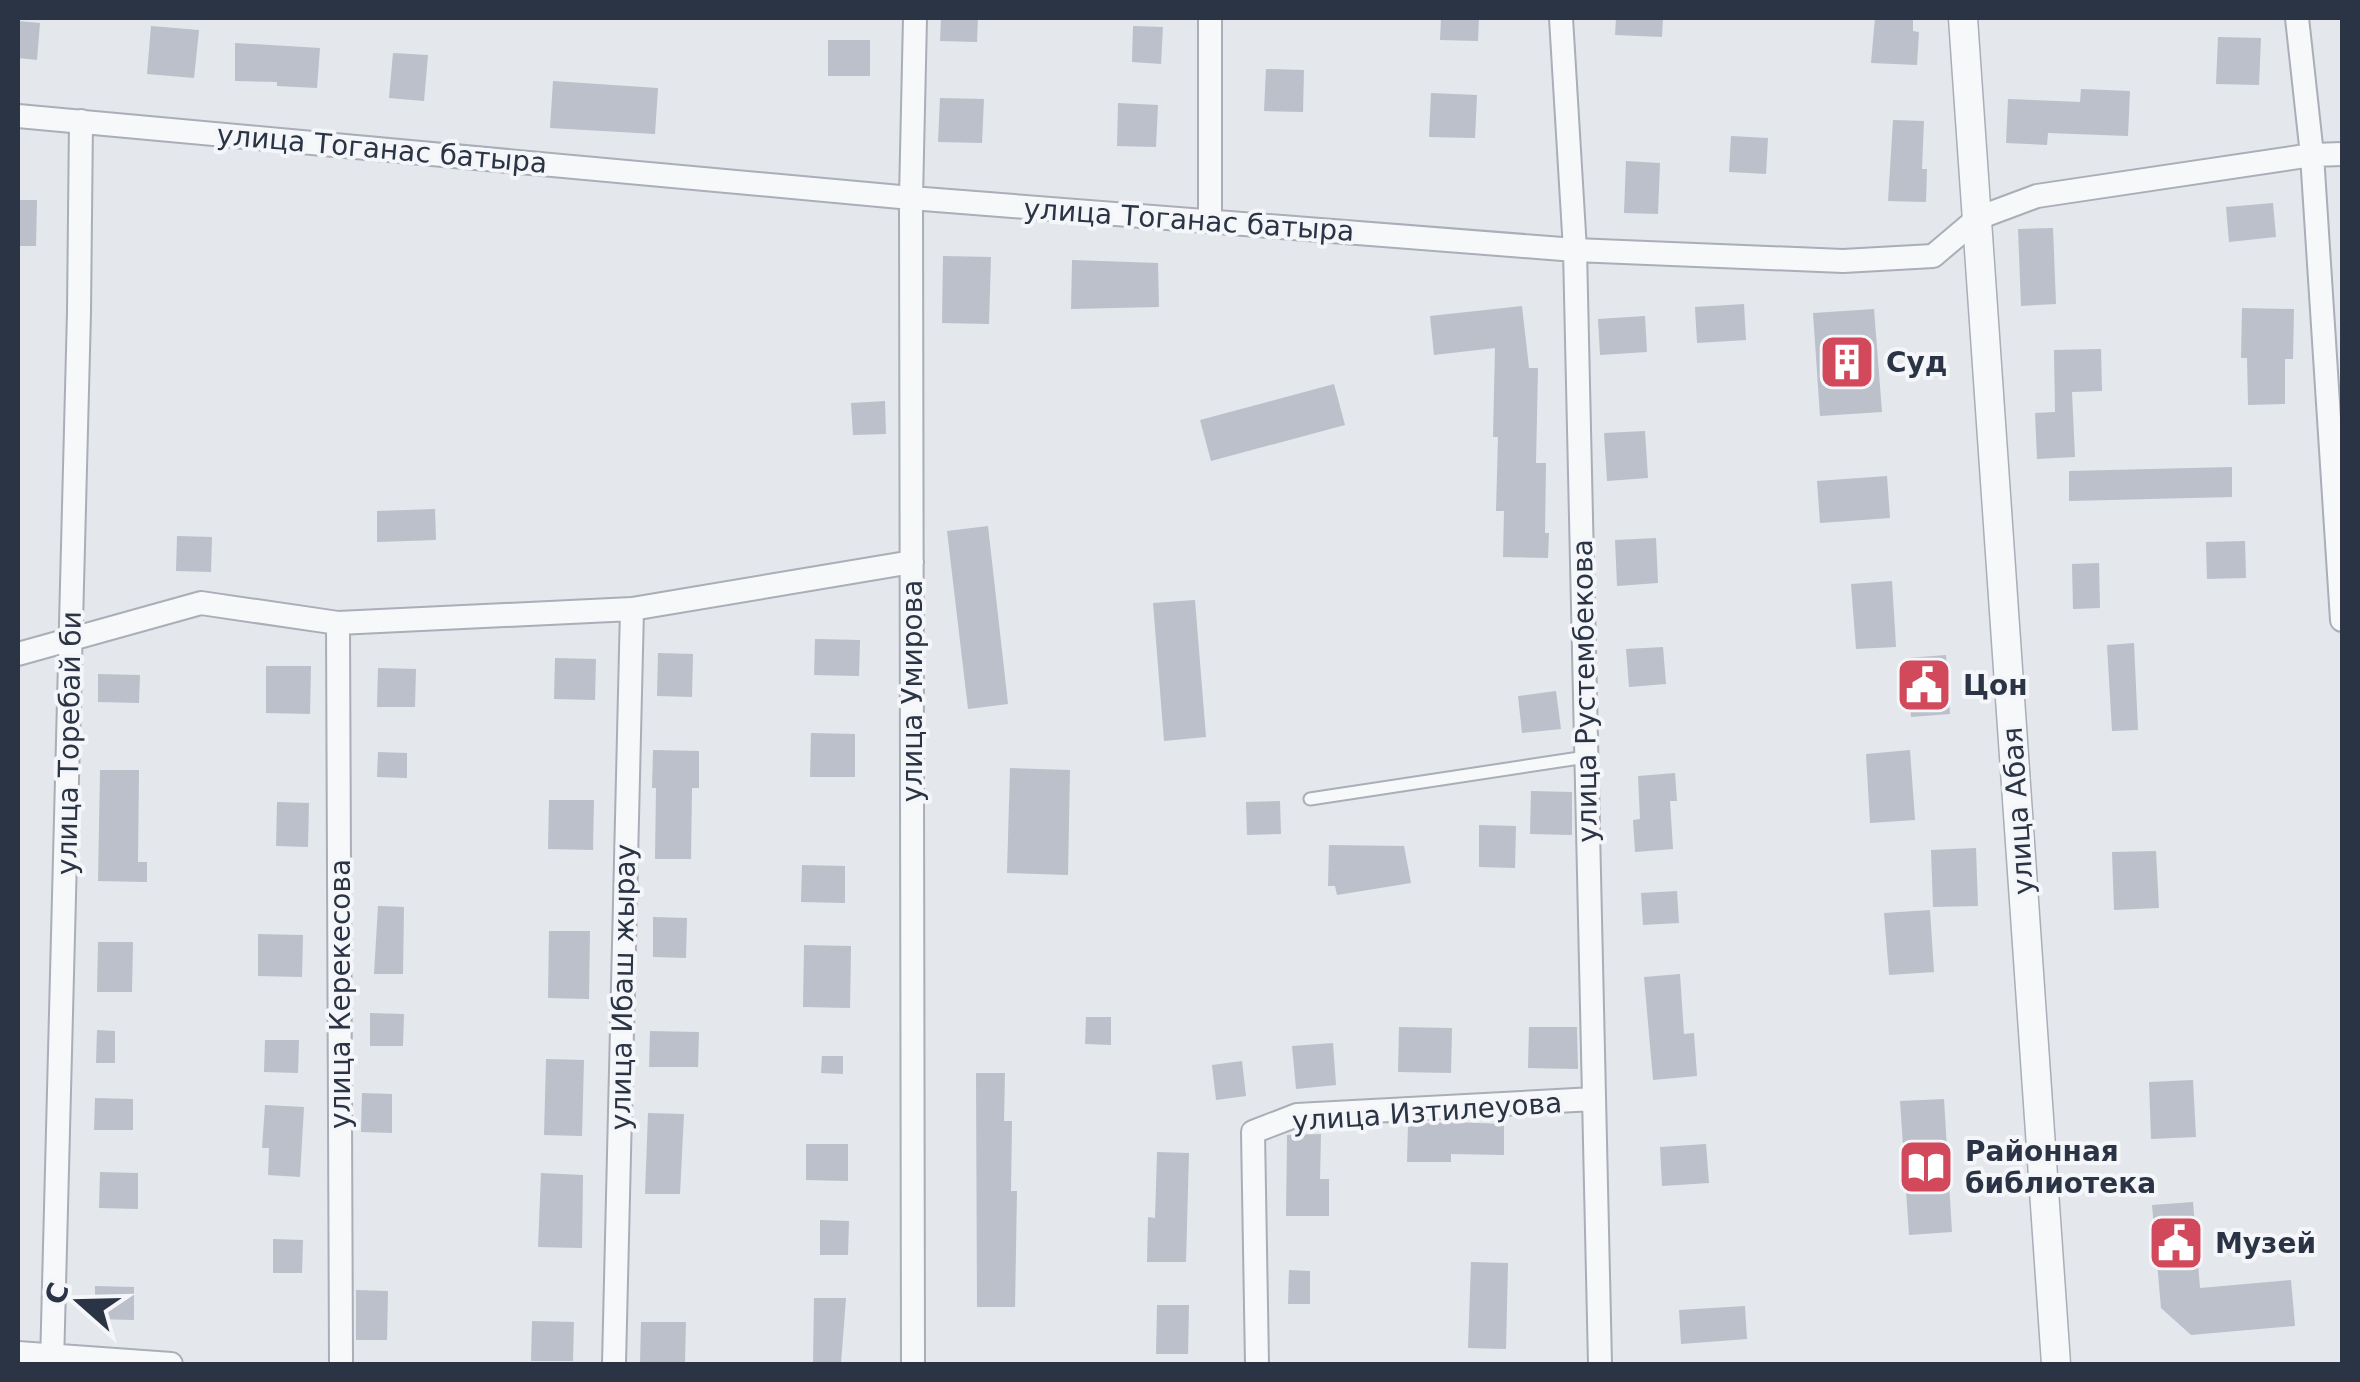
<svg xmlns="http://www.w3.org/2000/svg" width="2360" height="1382" font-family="'DejaVu Sans',sans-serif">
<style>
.building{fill:#bbc0ca}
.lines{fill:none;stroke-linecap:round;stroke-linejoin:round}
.service-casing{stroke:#a9aeb7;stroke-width:15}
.minor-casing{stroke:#a9aeb7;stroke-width:26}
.tertiary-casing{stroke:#a9aeb7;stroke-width:31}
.service{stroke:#f7f8fa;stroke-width:11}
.minor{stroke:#f7f8fa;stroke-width:22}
.tertiary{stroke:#f7f8fa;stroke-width:28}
.labels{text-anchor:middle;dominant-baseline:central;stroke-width:8;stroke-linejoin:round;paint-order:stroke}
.street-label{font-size:28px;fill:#2b3445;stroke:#f4f6f9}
.poi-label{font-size:28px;font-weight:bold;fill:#2b3445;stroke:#f4f6f9;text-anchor:start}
</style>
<rect width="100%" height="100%" fill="#e4e7ec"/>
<!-- building -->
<path class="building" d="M941,18H978L977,42L940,41Z
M1441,18H1479L1478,41L1440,40Z
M1616,18H1663L1662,37L1615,35Z
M1875,18H1913V31L1919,32L1917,65L1871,63Z
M18,21L40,23L37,60L18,58Z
M151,26L199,30L194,78L147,74Z
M1133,26L1163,27L1161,64L1132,62Z
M2218,37L2261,38L2259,85L2216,84Z
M828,40H870V76H828Z
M235,43L320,48L317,88L277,86V82L235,81Z
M393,53L428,55L424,101L389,98Z
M1266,69L1304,70L1303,112L1264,111Z
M553,81L658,88L655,134L550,128Z
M2081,89L2130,91L2128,136L2048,133L2047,145L2006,143L2008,99L2080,102Z
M1431,93L1477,95L1475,138L1429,137Z
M940,98L984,99L982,143L938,142Z
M1118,103L1158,105L1156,147L1117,146Z
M1893,120L1924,121L1922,169H1927L1926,202L1888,201Z
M1731,136L1768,138L1766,174L1729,172Z
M1626,161L1660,163L1658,214L1624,213Z
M18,200H37L36,246H18Z
M2273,203L2276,237L2229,242L2226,207Z
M2053,228L2056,304L2021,306L2018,229Z
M943,256L991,257L989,324L942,323Z
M1072,260L1158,263L1159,307L1071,309Z
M1744,304L1746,340L1697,343L1695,307Z
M1522,306L1529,368H1538L1536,463H1546L1545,533H1549L1548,558L1503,557L1504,511H1496L1498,437H1493L1495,348L1434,355L1430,316Z
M2242,308L2294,309L2293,359H2285V404L2248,405L2247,358H2241Z
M1874,309L1882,412L1820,416L1813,313Z
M1645,316L1647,352L1600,355L1598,319Z
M2101,349L2102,391L2072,392L2075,457L2037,459L2035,413L2055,412L2054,350Z
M1334,384L1345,425L1211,461L1200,420Z
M885,401L886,434L853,435L851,403Z
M1645,431L1648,478L1607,481L1604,433Z
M2232,467V497L2069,501V471Z
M1887,476L1890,518L1820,523L1817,481Z
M435,509L436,540L377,542V511Z
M988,526L1008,704L968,709L947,531Z
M177,536L212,537L211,572L176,571Z
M1656,538L1658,583L1617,586L1615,540Z
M2245,541L2246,578L2207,579L2206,542Z
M2099,563L2100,608L2073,609L2072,564Z
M1892,581L1896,647L1856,649L1851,584Z
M1195,600L1206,737L1164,741L1153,603Z
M815,639L860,640L859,676L814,675Z
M2134,643L2138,730L2112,731L2107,645Z
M1663,647L1666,684L1629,687L1626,649Z
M658,653L693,654L692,697L657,696Z
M1946,655L1950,714L1911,717L1907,658Z
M555,658L596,659L595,700L554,699Z
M266,666H311L310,714L266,713Z
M378,668L416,669L415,707H377Z
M98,674L140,675L139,703L98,702Z
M1556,691L1561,729L1522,733L1518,696Z
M811,733L855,734V777H810Z
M653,750L699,751V788H692L691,859H655L656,788H652Z
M1910,750L1915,820L1870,823L1866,754Z
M378,752L407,753V778L377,777Z
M1010,768L1070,770L1068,875L1007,873Z
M100,770H139L138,862H147V882L98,881Z
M1675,773L1677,801H1670L1673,849L1635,852L1633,820L1640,819L1638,776Z
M1531,791L1572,792V835L1530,834Z
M549,800H594L593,850L548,849Z
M1280,801L1281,834L1247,835L1246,802Z
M277,802L309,803L308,847L276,846Z
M1479,825L1516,826L1515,868L1479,867Z
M1329,845L1404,846L1411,883L1337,895L1335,886H1328Z
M1976,848L1978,906L1933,907L1931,850Z
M2156,851L2159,908L2114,910L2112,852Z
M802,865L845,866V903L801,902Z
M1677,891L1679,923L1643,925L1641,893Z
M378,906L404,907L403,974H374Z
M1930,910L1934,972L1889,975L1884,913Z
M653,917L687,918L686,958L653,957Z
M549,931H590L589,999L548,998Z
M258,934L303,935L302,977L258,976Z
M98,942H133L132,992H97Z
M804,945L851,946L850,1008L803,1007Z
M1680,974L1684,1034L1694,1033L1697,1076L1653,1080L1644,977Z
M370,1013L404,1014L403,1046H370Z
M1086,1017H1111V1045L1085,1044Z
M1399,1027L1452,1028L1451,1073L1398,1072Z
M1529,1027H1577L1578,1069L1528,1068Z
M97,1030L115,1031V1063H96Z
M650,1031L699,1032L698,1067H649Z
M265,1040H299L298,1073L264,1072Z
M1333,1043L1336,1085L1296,1089L1292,1046Z
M822,1056H843V1074L821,1073Z
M546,1059L584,1060L582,1136L544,1135Z
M1242,1061L1246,1096L1216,1100L1212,1065Z
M976,1073H1005L1004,1121H1012L1011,1191H1017L1015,1307H977Z
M2193,1080L2196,1137L2151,1139L2149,1082Z
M362,1093L392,1094V1133L361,1132Z
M95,1098L133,1099V1130H94Z
M1944,1099L1952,1232L1909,1235L1900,1101Z
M265,1105L304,1107L300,1177L268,1175L269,1148H262Z
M648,1113L684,1114L680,1194H645Z
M1452,1122L1504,1124V1155L1451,1154V1162H1407L1408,1124Z
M1321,1134L1320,1179H1329V1216H1286L1287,1135Z
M806,1144H848V1181L806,1180Z
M1706,1144L1709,1183L1662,1186L1660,1147Z
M1157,1152L1189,1153L1186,1262H1147L1148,1217L1155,1218Z
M100,1172L138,1173V1209L99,1208Z
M541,1173L583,1175L582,1248L538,1247Z
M2193,1202L2200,1288L2291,1280L2295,1326L2191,1335L2161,1308L2152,1205Z
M820,1220L849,1221L848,1255H820Z
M273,1239L303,1240L302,1273H273Z
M1471,1262L1508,1263L1506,1349L1468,1348Z
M1289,1270L1310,1271V1304H1288Z
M95,1286L134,1287V1320L95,1319Z
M356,1290L388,1291L387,1340H356Z
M814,1298H846L841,1364H813Z
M1157,1305H1189L1188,1354H1156Z
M1745,1306L1747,1339L1681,1344L1679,1310Z
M532,1321L574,1322L573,1361H531Z
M641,1322H686L685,1364H640Z"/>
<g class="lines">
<!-- service casing -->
<g class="service-casing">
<path id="service" d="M1310,799L1586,757"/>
</g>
<!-- minor casing -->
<g class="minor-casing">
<path id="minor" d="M1561,18L1575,250L1600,1364
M2297,18L2312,155L2342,620
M18,116L911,198L1575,250L1843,261L1933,256L1978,218L2037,196L2312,155L2342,154
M1210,221V18
M338,623L341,1364
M18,654L201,603L338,623L632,609L912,562
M18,1353L171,1364
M52,1364L79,312L81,121
M614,1364L632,609
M913,1364L911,198L915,18
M1257,1364L1253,1132L1297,1115L1594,1099"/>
</g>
<!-- tertiary casing -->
<g class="tertiary-casing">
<path id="tertiary" d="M1963,18L2056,1364"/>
</g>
<!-- service -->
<use href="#service" class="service"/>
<!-- minor -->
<use href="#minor" class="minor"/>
<!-- tertiary -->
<use href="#tertiary" class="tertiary"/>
</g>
<!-- icons -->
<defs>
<g id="building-square" transform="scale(2.875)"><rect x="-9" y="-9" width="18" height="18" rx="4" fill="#d1495b" stroke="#f4f6f9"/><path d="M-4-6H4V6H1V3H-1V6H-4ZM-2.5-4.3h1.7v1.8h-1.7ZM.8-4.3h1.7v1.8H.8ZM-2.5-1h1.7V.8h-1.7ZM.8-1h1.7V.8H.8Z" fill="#fff"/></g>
<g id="civic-square" transform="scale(2.875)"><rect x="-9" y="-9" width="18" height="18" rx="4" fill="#d1495b" stroke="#f4f6f9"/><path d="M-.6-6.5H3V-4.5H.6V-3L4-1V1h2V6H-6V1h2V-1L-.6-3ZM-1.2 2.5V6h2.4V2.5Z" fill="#fff"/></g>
<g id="library-square" transform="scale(2.875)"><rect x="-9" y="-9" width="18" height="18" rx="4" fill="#d1495b" stroke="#f4f6f9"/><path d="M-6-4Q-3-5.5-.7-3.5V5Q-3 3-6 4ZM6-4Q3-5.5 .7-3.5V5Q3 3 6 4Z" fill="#fff"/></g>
</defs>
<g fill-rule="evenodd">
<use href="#building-square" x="1847" y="362"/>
<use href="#civic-square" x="1924" y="685"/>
<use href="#library-square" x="1926" y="1167"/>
<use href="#civic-square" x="2176" y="1243"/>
</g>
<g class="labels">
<!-- street labels -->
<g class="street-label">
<text transform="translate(382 149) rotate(5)">улица Тоганас батыра</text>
<text transform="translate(1189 220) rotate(4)">улица Тоганас батыра</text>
<text transform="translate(912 691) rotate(-90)">улица Умирова</text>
<text transform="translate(1585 691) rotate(-91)">улица Рустембекова</text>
<text transform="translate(69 743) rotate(-89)">улица Торебай би</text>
<text transform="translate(2018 811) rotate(-94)">улица Абая</text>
<text transform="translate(623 987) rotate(-89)">улица Ибаш жырау</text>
<text transform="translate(340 994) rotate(-90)">улица Керекесова</text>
<text transform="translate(1427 1112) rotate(-4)">улица Изтилеуова</text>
</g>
<!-- poi labels -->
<g class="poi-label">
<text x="1886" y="362">Суд</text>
<text x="1963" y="685">Цон</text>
<text x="1965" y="1151">Районная<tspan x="1965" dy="32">библиотека</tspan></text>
<text x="2215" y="1243">Музей</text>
</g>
</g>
<!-- border -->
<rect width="2360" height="1382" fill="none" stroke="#2b3445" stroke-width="40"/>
<!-- north arrow -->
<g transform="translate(80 1302) rotate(290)" stroke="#f4f6f9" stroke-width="8" paint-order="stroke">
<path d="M0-8L18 38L0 25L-18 38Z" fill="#2b3445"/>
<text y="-15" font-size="28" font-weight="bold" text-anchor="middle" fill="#2b3445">С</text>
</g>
</svg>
